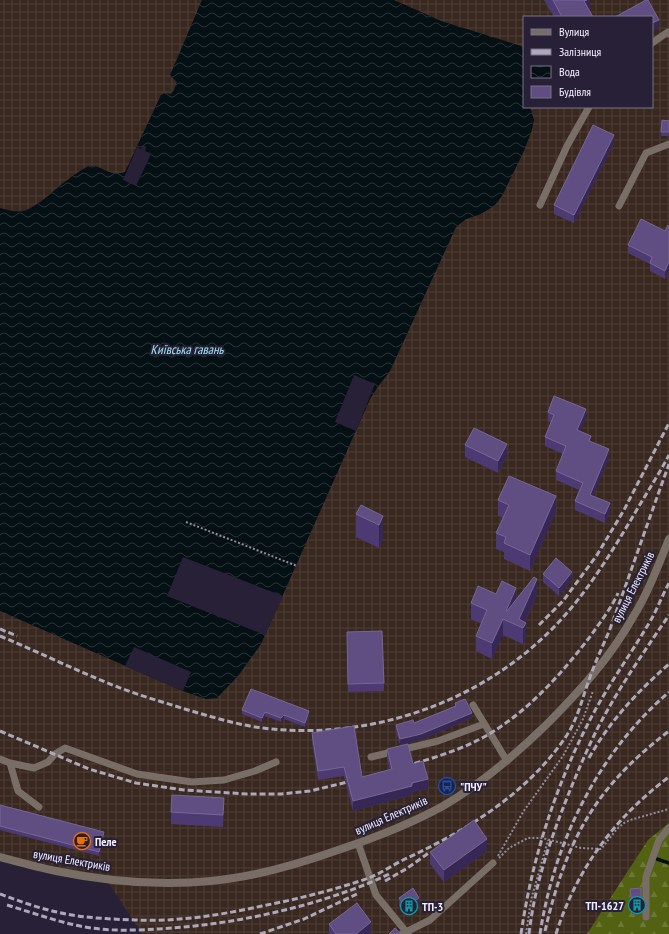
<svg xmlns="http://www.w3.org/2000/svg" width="669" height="934" font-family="'PT Sans Narrow',sans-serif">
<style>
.industrial{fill:url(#industrial-grid)}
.forest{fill:url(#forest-firs)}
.water{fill:url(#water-waves)}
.pier{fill:#272036}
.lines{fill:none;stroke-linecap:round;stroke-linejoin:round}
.stream{stroke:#041013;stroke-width:3.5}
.path{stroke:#918c9e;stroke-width:2;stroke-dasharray:2 2;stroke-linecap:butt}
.service{stroke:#786e66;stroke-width:7}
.tertiary{stroke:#786e66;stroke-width:8}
.rail{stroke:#aea9ba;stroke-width:3;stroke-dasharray:6 3;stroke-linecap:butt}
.wall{fill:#4e3a73}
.shaded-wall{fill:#372754}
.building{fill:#604d82;stroke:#776795}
.labels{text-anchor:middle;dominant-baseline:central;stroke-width:4;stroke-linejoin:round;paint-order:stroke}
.street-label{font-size:12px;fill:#f4f0ff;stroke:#272036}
.poi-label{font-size:12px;font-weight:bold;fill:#f4f0ff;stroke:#272036;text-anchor:start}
.water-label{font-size:13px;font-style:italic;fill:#9ae7f7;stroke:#272036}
</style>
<defs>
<pattern id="industrial-grid" width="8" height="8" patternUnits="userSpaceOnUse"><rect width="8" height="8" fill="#39281f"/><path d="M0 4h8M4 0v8" fill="none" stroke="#4c3d35"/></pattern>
<pattern id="forest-firs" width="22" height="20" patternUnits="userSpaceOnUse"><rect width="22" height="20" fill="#536113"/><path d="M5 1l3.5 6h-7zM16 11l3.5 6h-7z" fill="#6c7836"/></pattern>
<pattern id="water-waves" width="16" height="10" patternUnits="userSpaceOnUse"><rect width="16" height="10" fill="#041013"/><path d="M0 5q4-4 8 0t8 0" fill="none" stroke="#293336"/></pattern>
</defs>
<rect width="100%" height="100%" fill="#272036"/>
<!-- industrial -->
<path class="industrial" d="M0,0H202L171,73V77L177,82L174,90L171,94L164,93L161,95L125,172L117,175L109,172L62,183L45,199L25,211H13L0,208Z
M394,0H669V838L633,934H142L106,879L0,857V611L183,691L206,699L217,698L238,676L261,644L370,399L377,388L390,371L456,227L466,219L481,214L506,187L513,172L533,112L530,107H652V17H524V47L441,21Z"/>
<!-- forest -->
<path class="forest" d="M669,823V934H587L648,840Z"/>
<!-- water -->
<path class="water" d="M202,0H394L441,21L524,47V107H530L534,120L532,130L524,151L502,196L494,206L481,214L466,219L456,227L390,371L377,388L370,399L261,644L238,676L217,698L206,699L183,691L0,611V208C8,210 17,213 24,211C38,207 61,184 74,175C79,172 85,167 90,166C103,165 108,177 125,172L161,95L164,93L171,94L174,90L177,82L170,75L171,73Z"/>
<!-- pier -->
<path class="pier" d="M143,145L146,147L145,151L151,154L136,186L123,180L137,147L141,149Z
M354,375L375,384L356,431L335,422Z
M183,557L283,596L265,635L167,596Z
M134,647L191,672L183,691L125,666Z"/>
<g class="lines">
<!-- stream -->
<path class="stream" d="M657,859L669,863"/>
<!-- path -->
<path class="path" d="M186,522L297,566
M498,856L523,812L563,756L583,719L593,691
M499,858L509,848L528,838H542L581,848L601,849L617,829L624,823L630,820L669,809
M526,934L531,900L548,840"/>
<!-- service -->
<path class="service" d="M652,43L668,32L669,34
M540,205L567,146L589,107
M619,206L646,153L669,144
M473,705L507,761
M371,757L438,741L484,724
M0,759L10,763L18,791L39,807
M10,763L34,768L48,762L55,754L65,748L137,774L192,782L224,780L255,771L276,762
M358,843L376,895L408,934
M646,917V877L659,840L669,828
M402,934L430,920L493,863"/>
<!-- tertiary -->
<path class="tertiary" d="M0,857C19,862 37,867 56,871C105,881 161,886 211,881C256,877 299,864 341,849C374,838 412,823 443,806C481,784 514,756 546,725C579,692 610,658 633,617C648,593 658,566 669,539"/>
<!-- rail -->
<path class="rail" d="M539,625L563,601L597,555L624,510L669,423
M0,629L17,636
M0,636C41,653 81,673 123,689C144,697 166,703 188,710C212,717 238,725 263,728C366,741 475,705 549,632C583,599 608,558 632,518C644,497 658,476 669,455
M0,731L89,769L136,783L184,790L247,794H281L310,791L356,780
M589,758C609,722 638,691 669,664
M406,766C427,760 453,752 472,743C520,721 561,675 592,634C601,621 612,607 618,593
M385,881L406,869L430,852
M0,894C19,901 38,908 57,912C82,918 109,919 135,920C177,922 221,915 262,906C298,899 334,890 369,878C381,873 393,865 405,859C468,830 528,793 567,735C578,718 582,699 589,680C595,662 603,646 610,629C630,574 649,519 669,464
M7,905C37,914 68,926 100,929C119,931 139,930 158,929C211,926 263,917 315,902C340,894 365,886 389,874
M545,931C566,841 594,788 669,731
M260,934L304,919L359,893
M521,934C532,858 556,784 592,716C610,682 633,651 652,618C658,607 663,594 669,583
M529,934C535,881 553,832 573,783C582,762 591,740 602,720C622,683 646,649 669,615
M540,934C554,842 598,753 669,692
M556,934C576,870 615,817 669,777"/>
</g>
<!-- wall -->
<path class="wall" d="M544,0H590V11L593,17H554Z
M662,120L669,121V136H661Z
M614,143L574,223L554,214V205Z
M669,226V270L665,279L650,271V264L628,253V245L665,231Z
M548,412L586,418L580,431L609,458L593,496L610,512L605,523L575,510V501L579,490L556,480V471L563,454L545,446V437L551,422L548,421Z
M465,445L507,456L498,473L465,457Z
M498,500L556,512L530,571L504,559V552L496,549V533L503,518L498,516Z
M356,514L383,516V538L379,548L356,537Z
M543,574L572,580L559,596L543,582Z
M496,594L516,600L537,595L525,622L526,639L523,644L503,635L492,659L476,651V636L482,624L471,619V603Z
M347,640L384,683V691L348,692Z
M455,703L472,718L421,740L400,745L396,731V725L414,723L455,706Z
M242,710L309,715L305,727L284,719L281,722L265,716L262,722L242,714Z
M312,733L362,777L390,770L387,758V749L413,764L428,789L412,792V795L353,811L344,776L318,780L312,742Z
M0,805L104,836L99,856L0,830Z
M224,810L223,827L171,824V812Z
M487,851L444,882L430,864V852Z
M641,888V913L632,914L630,897V889Z
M399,898L419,906L405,915L399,906Z
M329,924L371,934H329Z"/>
<!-- shaded-wall -->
<path class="shaded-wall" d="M587,0H590V13L584,1Z
M659,20V28L652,31V23Z
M614,135V143L574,223V215Z
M669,262V270L665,279V271Z
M586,409V418L577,439V430Z
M507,444V456L498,473V461Z
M609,449V458L590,504V495Z
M556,496V512L530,571V555Z
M610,503V512L605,523V514Z
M383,516V538L379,548V525Z
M572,572V580L559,596V588Z
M537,579V595L522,628L519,619Z
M516,588V604L508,621L506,611Z
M503,619V635L492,659V643Z
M526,623V639L523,644V628Z
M309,711V715L305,727V723Z
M265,712V716L262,722V718Z
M472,713V718L421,740L400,745V739Z
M284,715V719L281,722V718Z
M428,779V789L412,792V795L353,811V801L412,783Z
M224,798V810L223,827V815Z
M104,832V836L99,856V852Z
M487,839V851L444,882V870Z
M419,898V906L405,915V907Z
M371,922V934H356Z"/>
<!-- building -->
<path class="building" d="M553,0H587L584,1L593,17H562Z
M646,0H648L659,20L652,23V17H615Z
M662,120L669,121V132H661Z
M593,125L614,135L574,215L554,205Z
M641,219L665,231L668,225L669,226V262L665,271L650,263L652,257L628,245Z
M554,396L586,409L577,430L591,436L589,441L609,449L590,495L610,503L605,514L575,501L583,483L556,471L566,446L545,437L554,415L548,412Z
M474,428L507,444L498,461L465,445Z
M509,476L556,496L530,555L504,543L506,537L496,533L509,505L498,500Z
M361,505L383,516L379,525L356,514Z
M556,558L572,572L559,588L543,574Z
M534,577L537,579L519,619L526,623L523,628L503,619L492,643L476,636L487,610L471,603L478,586L496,594L502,581L516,588L506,611H507Z
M382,631L384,683L348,684L347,632Z
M251,689L309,711L305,723L284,715L281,718L265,712L262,718L242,710Z
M465,699L472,713L421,734L400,739L396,725L413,720L414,723L456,706L455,703Z
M354,726L362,777L392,769L387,749L408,744L413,764L423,761L428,779L412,783V786L353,801L344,767L318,771L312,733Z
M172,795L224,798L223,815L171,812Z
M0,805L104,832L99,852L0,826Z
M474,820L487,839L444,870L430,852Z
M413,888L419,898L405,907L399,898Z
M641,888V905L632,906L630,889Z
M357,903L371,922L356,934H336L329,924Z
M395,928L401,934H389Z"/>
<!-- icons -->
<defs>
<g id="bus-ring" transform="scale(0.9)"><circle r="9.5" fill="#272036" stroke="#1a4fb4" stroke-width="1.5"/><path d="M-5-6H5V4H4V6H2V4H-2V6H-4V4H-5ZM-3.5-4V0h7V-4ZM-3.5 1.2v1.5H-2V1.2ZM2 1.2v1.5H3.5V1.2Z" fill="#1a4fb4"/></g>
<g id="cafe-ring" transform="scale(0.9)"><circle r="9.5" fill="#272036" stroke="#e8710a" stroke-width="1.5"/><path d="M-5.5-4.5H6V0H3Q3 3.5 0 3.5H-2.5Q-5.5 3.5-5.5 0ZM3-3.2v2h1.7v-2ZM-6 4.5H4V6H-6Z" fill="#e8710a"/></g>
<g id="building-ring" transform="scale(0.9)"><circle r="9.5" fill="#272036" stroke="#0f9aa8" stroke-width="1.5"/><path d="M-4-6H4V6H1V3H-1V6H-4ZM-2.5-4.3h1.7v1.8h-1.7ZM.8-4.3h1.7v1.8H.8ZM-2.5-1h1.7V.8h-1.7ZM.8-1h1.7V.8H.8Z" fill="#0f9aa8"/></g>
</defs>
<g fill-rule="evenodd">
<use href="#bus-ring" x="447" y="786"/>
<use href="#cafe-ring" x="82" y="841"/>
<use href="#building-ring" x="637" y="905"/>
<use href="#building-ring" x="409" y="906"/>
</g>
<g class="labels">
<!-- street labels -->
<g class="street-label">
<text transform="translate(633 587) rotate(-63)">вулиця Електриків</text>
<text transform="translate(391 815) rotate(-24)">вулиця Електриків</text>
<text transform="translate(72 860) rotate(10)">вулиця Електриків</text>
</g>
<!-- poi labels -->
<g class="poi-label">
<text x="460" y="786">"ПЧУ"</text>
<text x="95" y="841">Пеле</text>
<text x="624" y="905" text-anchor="end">ТП-1627</text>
<text x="422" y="906">ТП-3</text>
</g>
<!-- water labels -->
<g class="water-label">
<text x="187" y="349">Київська гавань</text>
</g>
</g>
<!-- legend -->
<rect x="523" y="16" width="130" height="92" fill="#272036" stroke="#797386"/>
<rect x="531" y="29" width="20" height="6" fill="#786e66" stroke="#797386"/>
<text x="559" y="36" font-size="12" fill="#f4f0ff">Вулиця</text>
<rect x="531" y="49" width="20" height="6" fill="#aea9ba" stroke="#797386"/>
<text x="559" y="56" font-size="12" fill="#f4f0ff">Залізниця</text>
<rect x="531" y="66" width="20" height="12" fill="url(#water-waves)" stroke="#797386"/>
<text x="559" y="76" font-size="12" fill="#f4f0ff">Вода</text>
<rect x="531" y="86" width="20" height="12" fill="#604d82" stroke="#797386"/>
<text x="559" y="96" font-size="12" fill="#f4f0ff">Будівля</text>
</svg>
